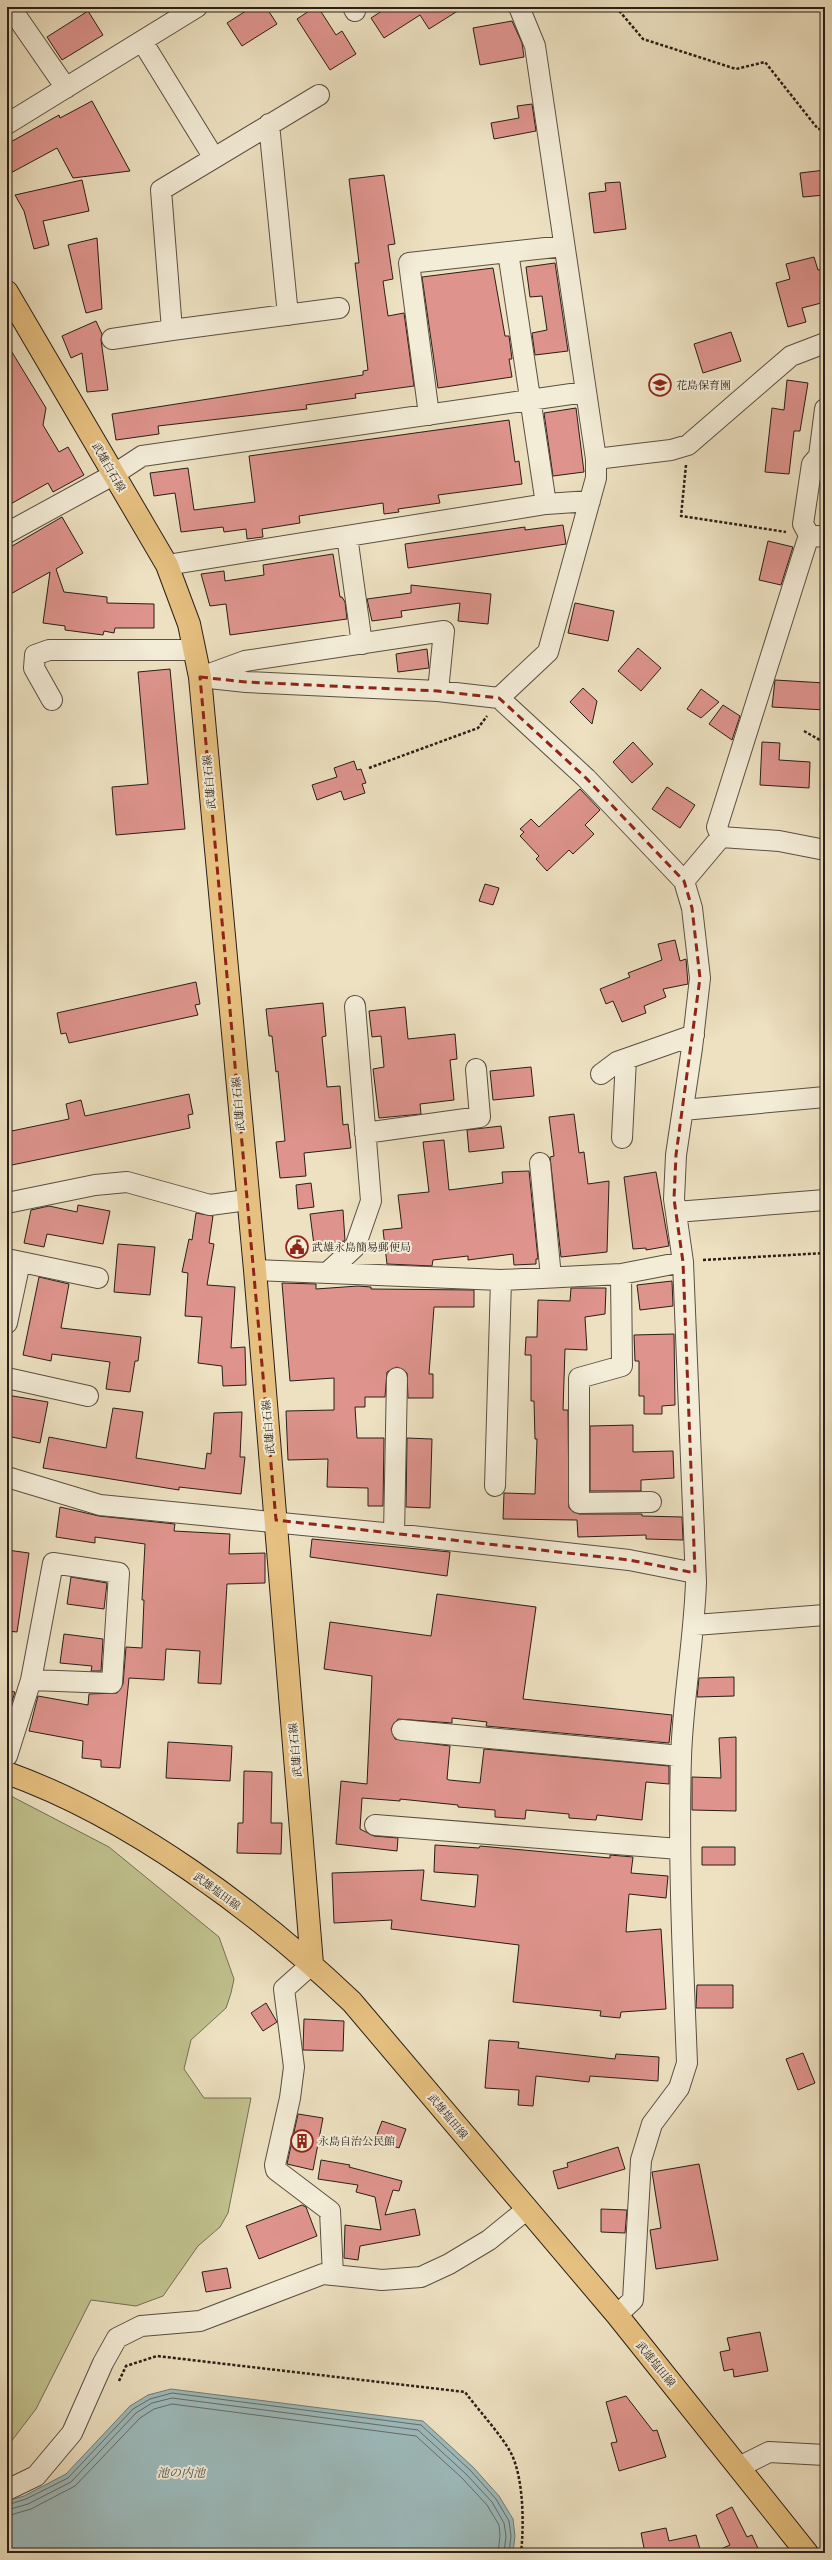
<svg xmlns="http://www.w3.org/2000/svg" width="832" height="2560" font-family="'Libre Caslon Text','Noto Serif JP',serif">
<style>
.green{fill:#c0c18d;stroke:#747052}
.water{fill:#9dbbbc;stroke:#6f7c7a}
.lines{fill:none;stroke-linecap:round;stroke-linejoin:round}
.shore{stroke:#636c6a;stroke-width:1}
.building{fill:#de948d;stroke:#291e18}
.minor-casing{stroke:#5a4f42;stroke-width:22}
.major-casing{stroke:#291e18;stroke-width:24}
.path{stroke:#291e18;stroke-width:2.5;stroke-dasharray:3 2;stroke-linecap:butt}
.minor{stroke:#f3ecd7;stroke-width:20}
.major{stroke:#e6c080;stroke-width:22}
.marked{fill:none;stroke:#8f2418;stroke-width:3;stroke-dasharray:8 5;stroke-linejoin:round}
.labels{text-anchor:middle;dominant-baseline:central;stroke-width:4;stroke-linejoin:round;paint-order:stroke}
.poi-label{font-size:11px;fill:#291e18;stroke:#f3ecd7;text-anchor:start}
.street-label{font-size:11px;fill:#291e18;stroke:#f3ecd7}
.water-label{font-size:12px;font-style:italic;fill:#4c4d49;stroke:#f3ecd7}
</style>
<rect width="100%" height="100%" fill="#ede1c1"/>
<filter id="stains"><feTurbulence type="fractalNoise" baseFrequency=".005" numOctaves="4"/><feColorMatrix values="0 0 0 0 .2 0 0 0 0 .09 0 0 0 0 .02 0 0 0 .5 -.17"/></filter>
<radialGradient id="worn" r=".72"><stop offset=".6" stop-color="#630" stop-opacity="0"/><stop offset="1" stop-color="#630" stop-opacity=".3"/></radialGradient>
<!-- green -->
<path class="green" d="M7,1794L109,1847L219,1937L234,1979L231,1993L226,2008L191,2040L184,2069L204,2098H251L228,2213L220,2227L198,2246L163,2296L136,2306L91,2300L36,2409L7,2447Z"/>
<!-- water -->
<path class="water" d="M171,2389L423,2421L473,2467L499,2496L513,2519L515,2536L513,2553H7V2501L24,2496L66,2474L130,2406L148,2395Z"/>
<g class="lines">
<!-- shore -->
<path class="shore" d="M7,2505L26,2499L68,2478L133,2409L150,2399L172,2393L421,2425L470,2470L496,2499L509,2521L511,2536L509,2553
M7,2510L28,2504L71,2482L136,2413L152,2403L172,2398L418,2430L466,2474L492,2502L504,2523L506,2536L504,2553
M7,2516L31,2509L75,2486L140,2418L154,2409L172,2404L416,2436L462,2478L487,2505L499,2525L500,2536L498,2553"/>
</g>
<!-- building -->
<path class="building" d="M252,7H266L277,24L242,46L227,23Z
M315,7H318L336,35L342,31L356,54L330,70L297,19Z
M388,7H464L429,29L420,15L384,38L371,18Z
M88,11L103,35L62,60L47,37Z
M512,21L522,43L524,57L480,65L473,28Z
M92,101L130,171L73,178L57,148L7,175V144L59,115L60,118Z
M532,104L536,131L494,139L491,123L519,118L517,106Z
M825,170V195L803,197L800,173Z
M384,175L395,244L388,245L393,279L383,281L388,316L404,313L414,386L355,394L356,398L306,405L307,409L158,426L159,434L116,440L112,414L363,375V371L368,370L355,263H359L349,179Z
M82,180L89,211L43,221L49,245L34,249L24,211L15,195Z
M620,182L626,229L594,233L589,193L606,191L605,183Z
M97,238L102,309L86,313L68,245Z
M814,257L818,270L825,269V302L802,308L806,322L788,327L776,283L790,279L786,264Z
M555,263L568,351L535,355L532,333L547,330L542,296L530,297L526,267Z
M493,268L505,336H509L512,359H509L512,377L438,388L422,277Z
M96,321L102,334L101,340L108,390L87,392L82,353L71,358L62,336Z
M731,332L741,361L703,373L694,344Z
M7,344L46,408L43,425L59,452L68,447L84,475L53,492L48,483L7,506Z
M787,380L808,383L800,431H794L789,474L765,472L772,408L784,410Z
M576,408L584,472L553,476L544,413Z
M509,420L515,462L519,461L522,484L438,495L440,503L398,509L399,512L384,514L383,503L299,516L300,523L262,529L263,537L247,539L246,529L224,532L223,527L181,532L175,493L154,496L150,473L188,468L194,510L255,502L249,456Z
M62,517L83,553L56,569L64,592L107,597V603L154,604V628H115L114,633L104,631L103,635L65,630V626L43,623L50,572L7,596V549Z
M563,525L566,544L408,568L405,544L525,527V530Z
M768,541L793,547L781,585L759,580Z
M333,554L340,597H342L345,602L347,619L230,635L226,604L210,606L201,574L224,571L225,581L264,575L263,565Z
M411,585L491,594L488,624L458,621L460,603L401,611L402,617L372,621L367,599L411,593Z
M575,603L614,611L608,641L568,633Z
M638,648L661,668L641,691L618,671Z
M427,649L429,668L398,672L396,654Z
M170,669L185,829L116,835L112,787L148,784L138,672Z
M775,680L825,683V710L772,707Z
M583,688L597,701L592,724L570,702Z
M701,689L719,702L701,718L687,709Z
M723,705L740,716L732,740L709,724Z
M633,742L653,764L632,783L613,762Z
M762,742L780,743L779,760L810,762L809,788L760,785Z
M354,761L357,770L361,769L366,783L362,784L365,793L344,800L341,791L317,800L312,785L337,777L334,768Z
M667,787L695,805L680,828L652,809Z
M580,789L600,810L585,825L594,834L573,854L569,850L547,871L536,859L539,856L520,836L524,832L520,829L531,819L539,827Z
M485,884L499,888L493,905L479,901Z
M675,940L680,961L686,959L688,984L663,989L666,997L644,1006L646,1013L622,1022L613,1001L606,1004L600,989L630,977L628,973L662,960L658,944Z
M196,982L200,1004L195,1005L198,1015L69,1043L66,1033L61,1034L57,1013Z
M323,1003L326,1036L322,1037L327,1087L340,1086L343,1125L348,1124L351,1148L304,1153L306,1176L280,1178L276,1142L285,1141L278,1071L276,1072L272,1036H269L266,1009Z
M405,1007L408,1039L455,1034L457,1059L450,1060L454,1100L420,1104L421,1114L379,1118L373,1069L384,1067L381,1036L372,1037L369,1011Z
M531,1067L534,1096L493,1100L490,1071Z
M189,1094L193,1114L188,1115L190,1128L7,1166V1132L69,1119L66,1104L81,1100L85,1116Z
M574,1114L579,1153L584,1152L588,1184L609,1181L607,1252L561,1257L550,1157L554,1156L549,1117Z
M501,1126L504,1148L469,1152L467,1130Z
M444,1140L449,1190L503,1183L502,1172L529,1171L538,1259H536V1264L514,1265L513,1254L468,1260V1256L433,1260L432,1266L387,1264L383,1230L402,1228L398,1195L429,1192L423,1142Z
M656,1172L669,1246L646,1250V1248L633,1249L624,1177Z
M311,1183L314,1207L298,1209L296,1185Z
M78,1205L110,1211L103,1244L47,1234L44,1247L24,1243L31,1210L49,1206L77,1212Z
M343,1210L345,1241L314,1245L310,1214Z
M196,1213L213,1216L209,1243L214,1244L207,1285L235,1287L231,1348L245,1347L246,1385L223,1386L222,1366L198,1363L202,1317L185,1316L188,1273L182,1272L189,1239L192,1240Z
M118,1244L155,1247L150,1295L114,1292Z
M39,1277L69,1284L61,1328L141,1337L138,1361H135L130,1392L106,1389L110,1362L52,1354L51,1361L23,1355Z
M672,1281L673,1306L640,1310L637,1285Z
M282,1283L316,1284V1289L358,1286L371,1287V1289L474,1290V1307H434L429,1374H433V1398H408L407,1373L397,1367L387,1372L385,1397H365V1407H355L357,1438H384L383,1506H368V1488L327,1487L328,1459L288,1460L286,1411L334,1410V1378L290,1381Z
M571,1288H606L605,1314L585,1317L587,1350L565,1349L563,1410H568L569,1508L579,1514H642V1516L682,1517L683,1540L646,1539V1535L578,1537L577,1520L503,1519L504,1493L535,1494L537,1439H535L534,1401H531V1355H525L526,1337H537L538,1300L570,1301Z
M674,1334L675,1405L662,1406V1414H644V1396H639V1361H635L634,1335Z
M7,1395L48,1402L40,1443L7,1436Z
M113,1408L143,1412L136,1458L205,1469L207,1453L211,1454L214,1413L242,1412L240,1457H245L241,1494L179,1487V1490L43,1468L49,1437L106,1448Z
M633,1425V1452L673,1451L674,1478L641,1480V1491H590V1426Z
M407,1438L432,1439L430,1508L406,1507Z
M60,1507L99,1516L175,1524L174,1531L230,1534L229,1554L265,1553V1583L227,1584L221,1684L198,1683L200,1651L166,1649L164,1680L129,1678L120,1768L101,1767V1760L82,1758L83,1741L29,1731L38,1696L88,1705L89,1694L117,1693L123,1684L126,1647L142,1648L144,1600H142L145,1544L95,1537V1543L56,1537Z
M312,1539L450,1552L447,1576L310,1557Z
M7,1550L29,1553L17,1632L7,1631Z
M71,1577L107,1583L104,1609L67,1604Z
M437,1594L536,1607L523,1699L672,1715L669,1743L486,1726L487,1722L452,1718V1723L398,1719L391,1729L395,1739L450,1746L447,1779L449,1780L480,1783L484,1749L669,1766V1784L646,1782L642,1820L597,1815L596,1820L569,1818V1814L526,1810L525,1819L495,1817V1810L458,1807V1805L400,1799V1801L362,1798L360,1829L374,1836L398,1838L397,1851L336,1844L341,1781L367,1784L372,1676L324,1669L330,1622L431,1636Z
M64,1634L103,1639L101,1671H91L92,1666L60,1663Z
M734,1677V1696L697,1697L699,1678Z
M7,1691L15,1692L8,1713H7Z
M736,1737V1811L692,1810V1777L721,1778L719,1738Z
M168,1742L232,1746L230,1781L166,1778Z
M244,1771L272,1772L271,1823H282L281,1854L237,1853L238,1823H243Z
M435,1845L479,1848L480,1846L610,1858V1855L633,1857L631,1873L668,1876L666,1898L629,1894L626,1932L661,1929L666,2009L621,2012L620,2018L600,2016L601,2011L513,2002L519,1945L391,1929L392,1920L334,1923L332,1873L424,1870L421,1900L475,1907L478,1875L434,1872Z
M702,1847H735V1865H702Z
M697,1985H733V2008H696Z
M266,2003L277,2022L263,2031L251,2013Z
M304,2019L344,2021L343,2051L303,2050Z
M489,2040L519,2042L518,2048L615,2059L616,2054L659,2057L658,2081L590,2076L589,2082L536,2076L533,2106L518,2105L519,2090L485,2088Z
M803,2053L815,2083L798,2090L786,2059Z
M298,2114L323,2118L313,2170L287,2164Z
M382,2121L406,2129L399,2148L375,2140Z
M618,2147L625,2169L558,2189L553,2171L568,2167L567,2163Z
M321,2160L350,2165L349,2167L402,2181L399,2191L393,2190L385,2215L415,2209L420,2235L360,2246L358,2260L344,2258L345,2225L381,2230L375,2197L356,2192L358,2185L318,2179Z
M699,2164L718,2260L656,2269L650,2230L661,2228L652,2172Z
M302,2205L306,2207L317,2236L259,2259L246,2226Z
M601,2209L627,2210L625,2233L601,2232Z
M227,2268L231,2288L206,2292L202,2272Z
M760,2332L768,2371L734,2377L733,2369L724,2371L720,2352L730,2350L727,2338Z
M626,2396L653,2431L657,2430L666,2457L619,2471L611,2443L617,2442L606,2402Z
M732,2507L747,2537L752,2535L760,2553H712L730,2545L716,2515Z
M666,2528L669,2541L696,2535L701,2553H645L641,2533Z"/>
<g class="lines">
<!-- minor casing -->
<g class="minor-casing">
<path id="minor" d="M10,7L66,88
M353,7L355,11
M142,41L214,158
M7,124L197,7
M269,124L288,315
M508,252L546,504
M172,330L339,308
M112,339L172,330L161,190L319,95
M429,415L409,263L564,246
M596,459L671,450L688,445L791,356L825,343
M7,533L113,475L142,456L585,392
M809,535L825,537
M347,536L362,644
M167,565L546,504L590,501
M204,676L245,661L444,631L438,691
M200,677L246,682L438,691L499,698L586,778L684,881L692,908L700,978L692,1048L676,1155L674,1199L683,1262L696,1582C694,1641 683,1698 681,1757C678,1859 683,1961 687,2063L679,2088L652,2124L641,2160L633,2300L617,2315
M499,698L548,652L596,478V459L535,46L519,7
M52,700L34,668L35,655L49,650H194
M721,837L717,827L809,535L803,524L812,464L819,456L825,409
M684,881L721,837L779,841L825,850
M601,1074L617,1062L694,1035
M683,1110L825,1097
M365,1133L480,1117L476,1069
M622,1138L626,1059
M540,1163L551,1277
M7,1203L95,1185L127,1182L210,1205L247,1200
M676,1212L825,1200
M7,1259L98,1278
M255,1270L501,1280L621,1274L683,1262
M327,1273L355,1247L371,1201L355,1006
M621,1274L622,1366L579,1378V1503L651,1502
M7,1323L20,1262
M7,1378L88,1396
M7,1477L100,1505L394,1534L629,1560L695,1573
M495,1486L501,1280
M394,1534L397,1378
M695,1625L825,1615
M402,1730L681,1756
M7,1756L31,1680L53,1563L119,1573L112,1683L31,1680
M375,1825L679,1849
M312,1964L284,1989L294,2067L290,2098L275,2165L276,2170L330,2211L333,2275
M739,2467L769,2452L825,2455
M7,2490L36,2476L72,2433L103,2363L117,2338L141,2326L200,2321L323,2274L382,2280L421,2277L449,2264L489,2240L526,2210"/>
</g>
<!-- major casing -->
<g class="major-casing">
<path id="major" d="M7,292L167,565L189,624L200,677L255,1270L312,1964
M7,1773C130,1817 258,1912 352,2002L617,2315L807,2553"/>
</g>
<!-- path -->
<path class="path" d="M616,7L643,39L736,69L765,62L818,129H825
M686,465L681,516L786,532
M804,731L825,743
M369,768L478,728L487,716
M703,1260L825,1253
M119,2381L126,2366L157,2356L465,2392C479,2411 500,2433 511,2453C524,2479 524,2526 521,2553"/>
<!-- minor -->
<use href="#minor" class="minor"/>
<!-- major -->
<use href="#major" class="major"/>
</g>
<!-- marked area -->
<path class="marked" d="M200,677L246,682L438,691L499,698L586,778L684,881L692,908L700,978L676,1155L674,1199L683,1262L695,1573L629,1560L276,1520Z"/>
<!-- icons -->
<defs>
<g id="school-ring" transform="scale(1.15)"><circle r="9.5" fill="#f3ecd7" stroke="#8f2418" stroke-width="1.5"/><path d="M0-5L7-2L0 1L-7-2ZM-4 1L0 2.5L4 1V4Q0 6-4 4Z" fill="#8f2418"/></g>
<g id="civic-ring" transform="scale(1.15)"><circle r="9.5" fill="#f3ecd7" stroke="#8f2418" stroke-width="1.5"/><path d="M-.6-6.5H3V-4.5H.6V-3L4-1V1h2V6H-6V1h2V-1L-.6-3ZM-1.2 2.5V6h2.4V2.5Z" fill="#8f2418"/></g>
<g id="building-ring" transform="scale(1.15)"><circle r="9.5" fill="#f3ecd7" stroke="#8f2418" stroke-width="1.5"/><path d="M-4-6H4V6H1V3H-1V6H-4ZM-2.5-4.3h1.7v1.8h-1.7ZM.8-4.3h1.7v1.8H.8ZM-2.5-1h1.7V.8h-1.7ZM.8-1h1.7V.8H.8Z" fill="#8f2418"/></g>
</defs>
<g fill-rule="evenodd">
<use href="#school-ring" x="660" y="385"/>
<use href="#civic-ring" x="297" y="1247"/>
<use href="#building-ring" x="302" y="2141"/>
</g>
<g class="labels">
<!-- poi labels -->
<g class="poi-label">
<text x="676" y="385">花島保育園</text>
<text x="312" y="1247">武雄永島簡易郵便局</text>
<text x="318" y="2141">永島自治公民館</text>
</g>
<!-- street labels -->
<g class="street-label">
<text transform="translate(109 467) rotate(60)">武雄白石線</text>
<text transform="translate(209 782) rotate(-95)">武雄白石線</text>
<text transform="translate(238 1104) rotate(-95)">武雄白石線</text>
<text transform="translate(268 1427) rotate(-95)">武雄白石線</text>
<text transform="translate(295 1750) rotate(-95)">武雄白石線</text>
<text transform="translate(217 1891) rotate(36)">武雄塩田線</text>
<text transform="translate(448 2116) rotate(50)">武雄塩田線</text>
<text transform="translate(656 2364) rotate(51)">武雄塩田線</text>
</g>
<!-- water labels -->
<g class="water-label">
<text x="181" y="2472">池の内池</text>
</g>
</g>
<!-- margin -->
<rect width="832" height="2560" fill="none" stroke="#ede1c1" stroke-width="24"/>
<rect x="8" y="8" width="816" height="2544" fill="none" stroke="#291e18" stroke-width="2"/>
<rect x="12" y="12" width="808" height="2536" fill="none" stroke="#291e18"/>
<rect width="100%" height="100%" filter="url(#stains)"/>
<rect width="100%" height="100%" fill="url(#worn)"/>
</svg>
